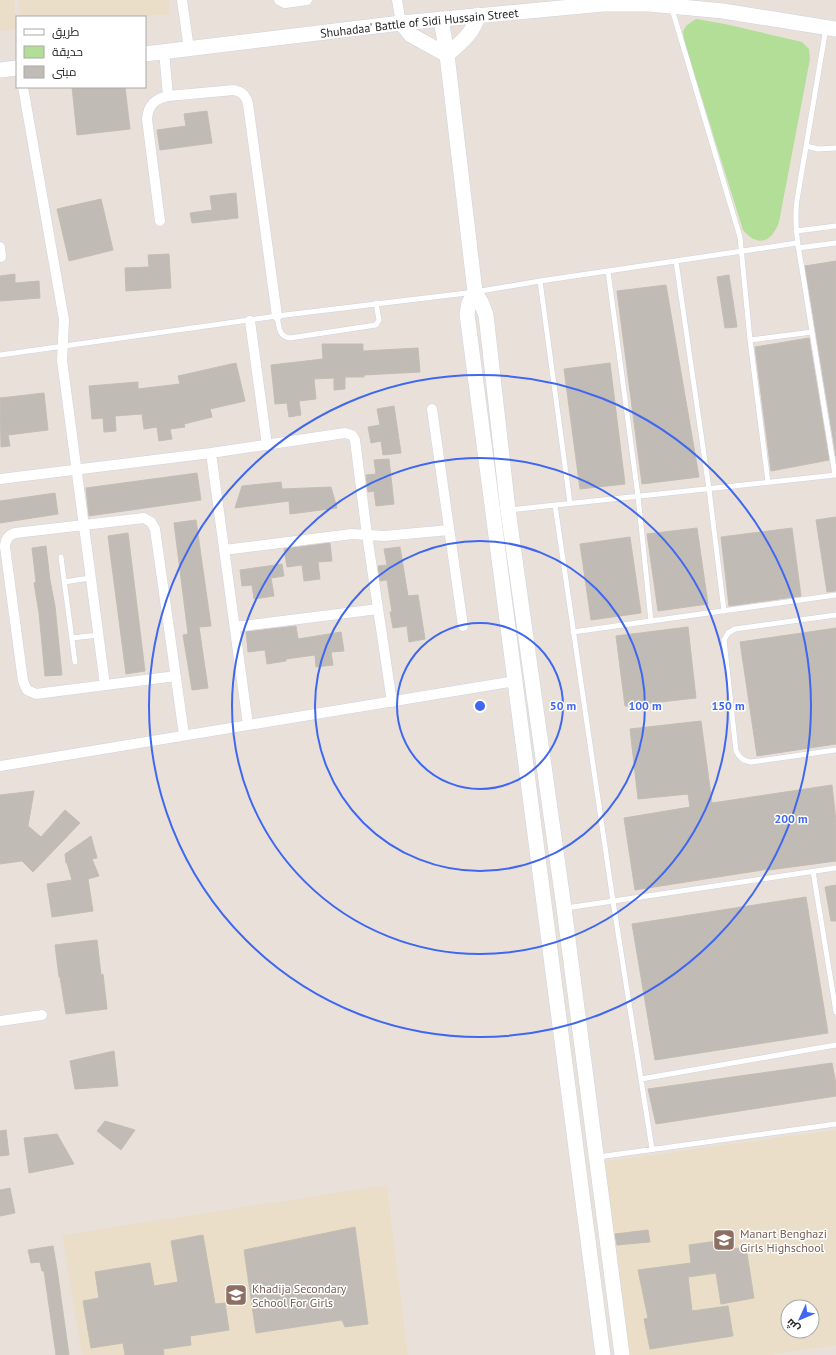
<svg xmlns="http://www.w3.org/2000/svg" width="836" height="1355" font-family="'PT Sans',Cairo,sans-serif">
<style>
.education{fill:#eadec8;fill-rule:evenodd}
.green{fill:#b2de97}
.building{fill:#c1bbb6;stroke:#c4bdb3}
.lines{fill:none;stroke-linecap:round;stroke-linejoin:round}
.service-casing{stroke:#ced2e0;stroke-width:6}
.minor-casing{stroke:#ced2e0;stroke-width:11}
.secondary-casing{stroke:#ced2e0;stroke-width:16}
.service{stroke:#fff;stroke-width:5}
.minor{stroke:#fff;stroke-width:10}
.secondary{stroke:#fff;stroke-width:15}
.ring{fill:none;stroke:#3f67f0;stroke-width:2}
.labels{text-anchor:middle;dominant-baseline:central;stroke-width:3;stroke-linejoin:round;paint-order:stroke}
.street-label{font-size:12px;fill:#272727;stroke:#fff}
.education-label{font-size:12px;fill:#785e54;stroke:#fff;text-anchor:start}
.centre{fill:#3f67f0;stroke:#fff;stroke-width:2}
.ring-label{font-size:12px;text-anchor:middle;font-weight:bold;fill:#3f67f0;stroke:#fff;stroke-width:3;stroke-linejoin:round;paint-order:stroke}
</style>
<rect width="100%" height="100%" fill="#e9e1d9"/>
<!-- education -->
<path class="education" d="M0,0H14L17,29L0,31Z
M19,0H169L170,14L137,17H21Z
M836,1130V1345L771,1355H628L601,1162ZM788,1307H812V1331H788Z
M387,1185L408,1355H82L62,1235Z"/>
<!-- green -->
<path class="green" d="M696,19L725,24L802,42L809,49L810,59L779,222C772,242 758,248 743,230L684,41L683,31L687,25Z"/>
<!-- building -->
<path class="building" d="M72,87H125L130,129L77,135Z
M207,111L212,143L160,150L157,130L186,126L184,114Z
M236,193L238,218L192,223L190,213L212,210L210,196Z
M101,199L113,250L69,261L57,209Z
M169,254L171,288L126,291L125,268L149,267L148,255Z
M836,261V456L805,266Z
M15,274V283L39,281L40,298L0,301V276Z
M729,275L737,327L725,328L717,277Z
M666,285L699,477L642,484L617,291Z
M809,338L829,460L771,471L755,347Z
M322,344H363V351L418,348L420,372L364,375V377H345V389L334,390V378L314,379L316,399L299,401L301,415L289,417L287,403L275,404L271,365L323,359Z
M236,363L245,401L210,409L212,417L184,424L185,427L170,429L172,439L159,441L157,427L144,429L142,414L115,416L116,431L104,432L103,418L92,419L89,386L138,382V389L180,384L178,376Z
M610,363L625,484L580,489L564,369Z
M44,393L48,430L8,435L10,446L1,447L0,398Z
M394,406L401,453L383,455L381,441L371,443L368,427L380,425L377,409Z
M389,459L394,504L376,506L374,491L368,492L366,475L376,474L374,460Z
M197,473L201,500L89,516L86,488Z
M281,482L282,489L331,487L337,508L290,514L289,501L235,508L242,486Z
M55,493L58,514L0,523V501Z
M836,517V591L827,592L816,520Z
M196,520L211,626L199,627L208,688L192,690L183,635L188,634L174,523Z
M697,528L708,604L658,611L647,534Z
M792,528L801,596L729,606L721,537Z
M128,533L145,671L126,674L108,536Z
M630,537L641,613L591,620L580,544Z
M330,543L332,561L318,562L320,579L304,581L302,565L287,567L284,549Z
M46,546L50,580L55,606L62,675L45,676L39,613L34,583L36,582L32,548Z
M400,547L408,596L418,595L425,639L409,642L407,626L393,628L390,612H392L387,580L380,581L378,566L387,565L384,549Z
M282,564L284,576L271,578L274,596L254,599L252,585L242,586L240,570Z
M296,626L298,639L341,632L344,651L331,652L333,665L316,667L315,655L286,659V661L267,664L265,650L248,652L246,632Z
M688,627L696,698L625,706L616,636Z
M836,628V744L757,756L740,642Z
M701,721L712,803L832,785L836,821V861L769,870V869L635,890L624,818L690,807L688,794L638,799L630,729Z
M34,791L28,826L41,837L65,810L80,823L33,872L22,861L0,864V795Z
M91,836L97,858L92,859L99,876L88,879L93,911L52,917L47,884L72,880L67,863H66L65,854Z
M836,885V921H831L825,887Z
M806,897L828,1033L655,1060L632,924Z
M97,940L101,975L103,974L107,1009L66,1014L60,977H59L55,945Z
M114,1051L118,1086L75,1089L70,1061Z
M832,1063L836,1084V1096L656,1124L648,1089Z
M105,1121L135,1130L121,1150L97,1131Z
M6,1130L9,1155L0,1156V1131Z
M57,1134L74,1164L29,1173L24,1138Z
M10,1188L15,1213L0,1216V1190Z
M355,1227L368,1324L345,1327L342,1320L256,1333L244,1250Z
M648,1230L650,1242L617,1245L615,1234Z
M203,1235L215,1304L225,1303L229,1330L190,1336L191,1345L163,1349L164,1355H125L123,1343L91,1348L83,1301L99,1298L95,1272L150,1263L154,1286L178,1282L171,1241Z
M724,1240L725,1250L746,1247L754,1298L721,1304L716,1273L688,1277L692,1311L728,1306L733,1336L650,1349L644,1319L648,1318L638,1270L691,1263L689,1245Z
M53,1246L57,1269L69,1355H56L44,1271H42L40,1262L31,1263L28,1250Z"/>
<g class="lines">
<!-- service casing -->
<g class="service-casing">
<path id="service" d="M672,9L740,237L750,340L768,482
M826,28L797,200C794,221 797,242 801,263L835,475
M806,146L818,149L836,148
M796,231L836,226
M798,248L836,243
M676,261L709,489L724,611
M608,271L638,496L651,621
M540,281L570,503
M277,316C279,325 278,337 290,338L376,325L379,320L376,303
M750,340L812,332
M0,355L277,316L475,292L540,281L797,243
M555,505L613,901L652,1149
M509,510L836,475
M61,557L75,662
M64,582L90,578
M836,615L735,629L728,633L724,640L736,751C740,758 743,761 751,762L836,750
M573,632L836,595
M72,638L98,635
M813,871L836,1012
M566,908L836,868
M641,1079L836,1045
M598,1157L836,1124"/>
</g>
<!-- minor casing -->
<g class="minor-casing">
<path id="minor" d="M182,0L189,49
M279,0L285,3L307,0
M397,0L401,23
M164,51L168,96
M23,87L64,320L62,360L105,685
M160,221L147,119C148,105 155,99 168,96L234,90C242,92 246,95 248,104L277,316
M0,247L1,257
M250,321L267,445
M432,409L463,626
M211,453L248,725
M0,479L211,453L345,433L352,435L355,440L367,535L392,702
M224,550L352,534L384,536L449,530
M235,627L378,609
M176,676L36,694L27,690L23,681L5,547C5,539 9,535 15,533L144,518L151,522L155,529L184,735
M0,766L515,681
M0,1021L42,1015"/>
</g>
<!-- secondary casing -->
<g class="secondary-casing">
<g id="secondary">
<path d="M441,19L447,55L475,292L481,302L486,315L508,510L564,908L622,1355"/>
<path d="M401,23L411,35L447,55C460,43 474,33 478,15"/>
<path id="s1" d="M145,54L401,23L603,4H649L723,11L836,29"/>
<path d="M0,70L17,68"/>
<path d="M475,292L469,303L467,314L603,1355"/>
</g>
</g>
<!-- service -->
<use href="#service" class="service"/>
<!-- minor -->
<use href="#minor" class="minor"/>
<!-- secondary -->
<use href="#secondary" class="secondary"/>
</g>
<!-- distance rings -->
<g class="ring">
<circle cx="480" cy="706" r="83"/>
<circle cx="480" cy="706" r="165"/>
<circle cx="480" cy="706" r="248"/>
<circle cx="480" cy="706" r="331"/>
</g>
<!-- icons -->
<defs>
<g id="school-square" transform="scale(1.15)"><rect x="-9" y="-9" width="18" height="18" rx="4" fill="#8d6e63" stroke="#fff"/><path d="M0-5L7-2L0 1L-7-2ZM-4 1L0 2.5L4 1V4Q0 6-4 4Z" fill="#fff"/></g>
</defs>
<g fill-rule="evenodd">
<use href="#school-square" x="724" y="1240"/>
<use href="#school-square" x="236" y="1295"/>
</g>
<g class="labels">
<!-- street labels -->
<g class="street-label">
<text stroke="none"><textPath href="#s1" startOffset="276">Shuhadaa' Battle of Sidi Hussain Street</textPath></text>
</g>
<!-- education labels -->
<g class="education-label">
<text x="740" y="1233">Manart Benghazi<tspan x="740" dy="14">Girls Highschool</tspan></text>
<text x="252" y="1288">Khadija Secondary<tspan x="252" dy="14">School For Girls</tspan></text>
</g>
</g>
<circle cx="480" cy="706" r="6" class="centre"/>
<g class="ring-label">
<text x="563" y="710">50 m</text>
<text x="645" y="710">100 m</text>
<text x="728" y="710">150 m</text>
<text x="791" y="823">200 m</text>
</g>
<!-- legend -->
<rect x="16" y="16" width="130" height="72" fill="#ffffff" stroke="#a9a9a9"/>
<rect x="24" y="29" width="20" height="6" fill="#ffffff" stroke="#a9a9a9"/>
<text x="52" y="36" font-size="12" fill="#272727">طريق</text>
<rect x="24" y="46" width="20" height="12" fill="#b2de97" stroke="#a9a9a9"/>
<text x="52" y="56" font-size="12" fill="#272727">حديقة</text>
<rect x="24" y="66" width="20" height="12" fill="#c1bbb6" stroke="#a9a9a9"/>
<text x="52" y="76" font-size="12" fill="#272727">مبنى</text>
<!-- north arrow -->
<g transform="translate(800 1319) rotate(226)"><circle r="19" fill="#ffffff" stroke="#a9a9a9"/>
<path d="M0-3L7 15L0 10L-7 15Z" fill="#3f67f0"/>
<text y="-6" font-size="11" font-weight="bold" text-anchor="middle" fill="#272727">ش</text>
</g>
</svg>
